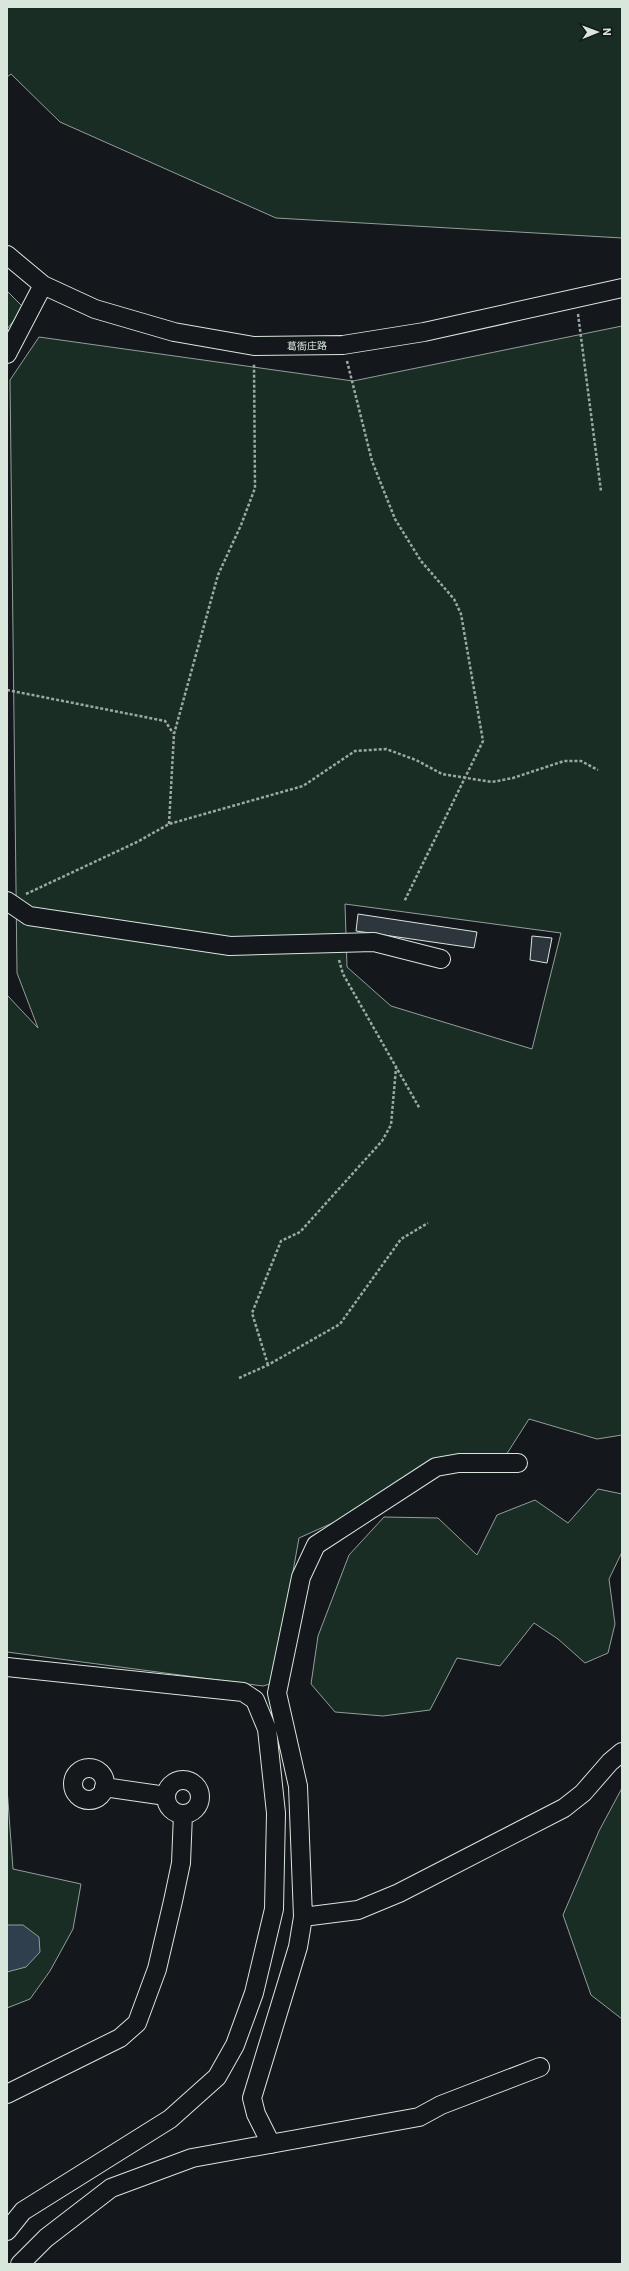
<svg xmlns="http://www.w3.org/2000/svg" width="629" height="2271" font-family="Roboto,'Noto Sans SC',sans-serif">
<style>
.green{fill:#1a2d24;stroke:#939e99;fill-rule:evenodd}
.water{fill:#2f3f4d;stroke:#939e99}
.building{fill:#2c363c;stroke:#d8e6dc}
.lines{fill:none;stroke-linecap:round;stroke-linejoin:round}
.minor-casing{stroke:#d8e6dc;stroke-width:20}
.path{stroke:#9da8a2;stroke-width:2.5;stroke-dasharray:3 2;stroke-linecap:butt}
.minor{stroke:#14181c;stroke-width:18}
.labels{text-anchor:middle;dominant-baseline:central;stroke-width:3;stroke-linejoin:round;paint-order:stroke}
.street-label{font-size:10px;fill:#d8e6dc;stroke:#14181c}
</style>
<rect width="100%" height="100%" fill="#14181c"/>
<!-- green -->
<path class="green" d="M7,7H622V238L276,218L60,122L11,74L7,77Z
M7,291L24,308L7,329Z
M622,326V1435L597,1439L529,1419L501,1463L446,1472L299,1538L273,1683L263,1686L7,1652V995L38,1028L17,973L10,380L39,337L353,381ZM345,904L561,933L532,1049L391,1006L347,967Z
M598,1489L622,1494V1552L609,1579L615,1624L608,1653L585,1663L558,1639L534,1623L500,1666L457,1658L430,1710L383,1716L335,1712L311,1684L318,1636L349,1555L384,1517L438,1518L477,1555L497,1515L535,1500L568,1523Z
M7,1788L13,1869L81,1884L73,1929L50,1971L30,1999L7,2008Z
M622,1788V2019L591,1995L563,1915L599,1831Z"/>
<!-- water -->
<path class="water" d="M7,1925H23L39,1937L40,1952L26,1967L7,1972Z"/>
<!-- building -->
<path class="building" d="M358,914L477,932L474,948L356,931Z
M532,936L552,938L547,963L530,960Z"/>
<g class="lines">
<!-- minor casing -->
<g class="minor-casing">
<path id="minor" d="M7,255L43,285L95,309L174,332L254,346L343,345L424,332L622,288
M7,354L43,285
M7,901L29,916L230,946L374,942L441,959
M7,1667L243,1692L255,1700L267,1729L276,1813L274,1909L254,1993L235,2045L217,2077L170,2119L23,2211L7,2231
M73 1784a16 16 0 1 1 32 0a16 16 0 1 1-32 0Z
M166 1797a17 17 0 1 1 34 0a17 17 0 1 1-34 0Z
M104,1787L166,1796
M303,1917L358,1910L399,1893L564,1808L583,1793L610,1762L622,1752
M7,2094L120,2038L137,2023L157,1969L173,1901L181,1863L183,1814
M271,2144L256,2114L252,2098L298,1947L303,1917L298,1786L277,1693L301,1577L316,1545L436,1467L459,1463H518
M20,2264L46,2238L111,2188L192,2158L419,2117L441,2105L540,2067"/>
</g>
<!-- path -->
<path class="path" d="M578,314L601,491
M347,361L372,461L395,519L421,561L454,599L461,614L483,741L404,902
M7,690L165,721L173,733
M169,824L174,734L218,575L241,525L255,488L254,363
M26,894L137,842L169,824L303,786L355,751L386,749L416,760L442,774L492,782L513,778L564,761H581L598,770
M339,960L343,974L420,1109
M268,1365L252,1313L281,1241L300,1232L382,1141L391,1125L396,1068
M239,1378L268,1365L340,1324L401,1239L428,1223"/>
<!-- minor -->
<use href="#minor" class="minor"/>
</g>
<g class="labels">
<!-- street labels -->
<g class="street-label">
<text transform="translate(307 346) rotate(-1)">葛衙庄路</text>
</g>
</g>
<!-- border -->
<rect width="629" height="2271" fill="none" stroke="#d8e6dc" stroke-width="16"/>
<!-- north arrow -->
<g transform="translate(597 32) rotate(89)" stroke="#14181c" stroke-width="3" paint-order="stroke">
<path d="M0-3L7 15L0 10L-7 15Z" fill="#d8e6dc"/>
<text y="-6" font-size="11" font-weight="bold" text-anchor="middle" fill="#d8e6dc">N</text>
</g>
</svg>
